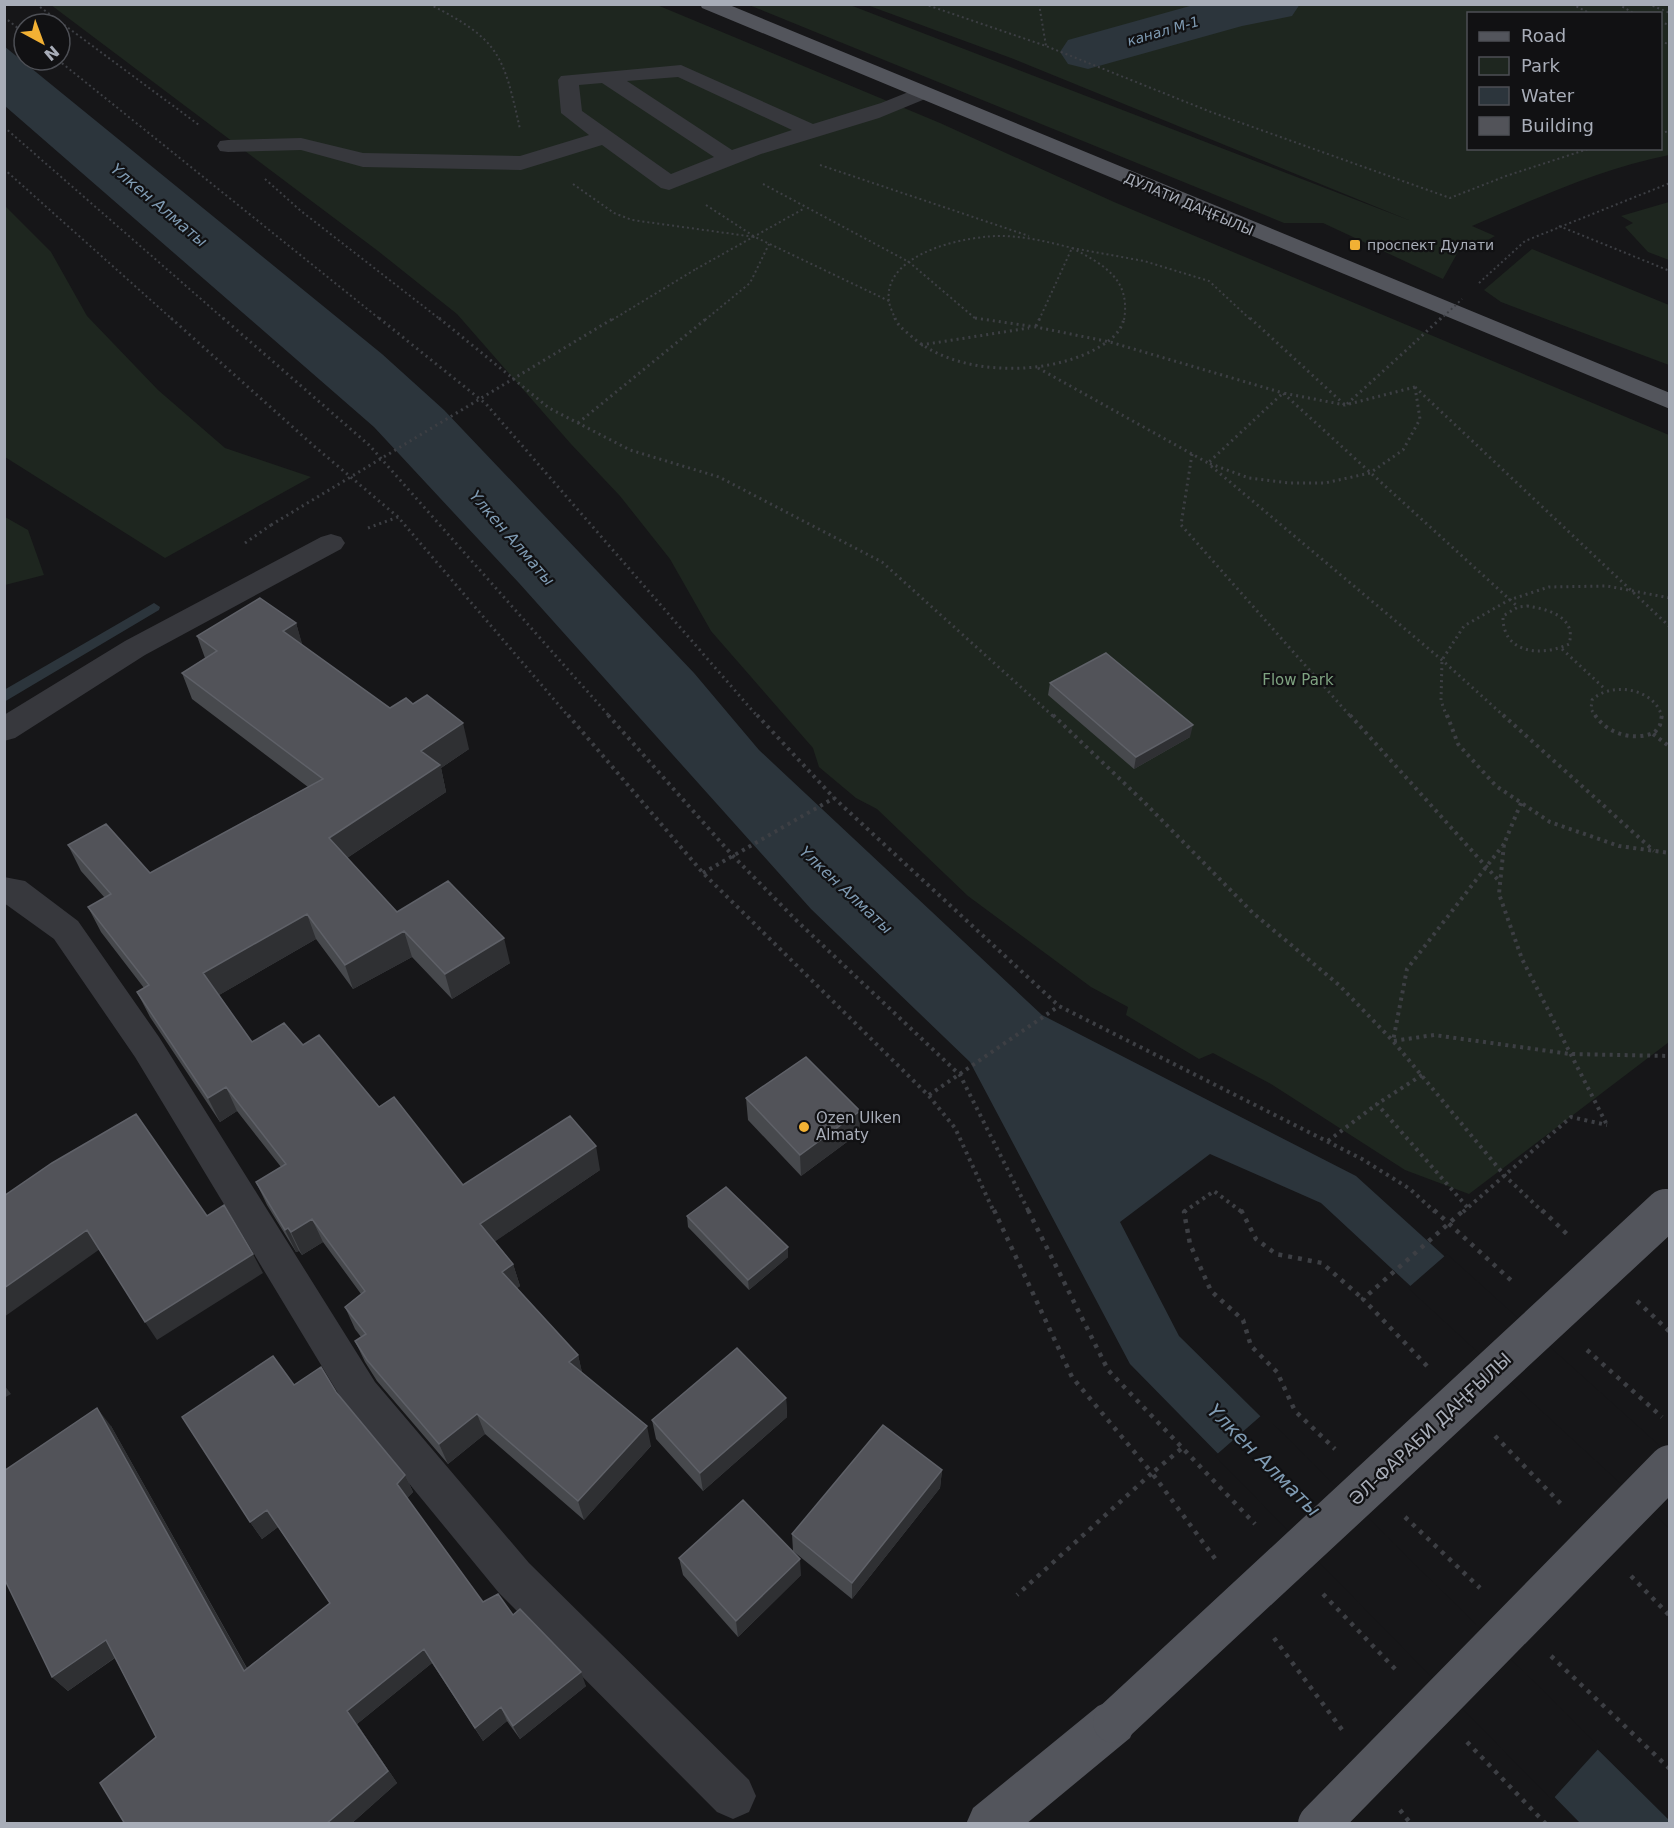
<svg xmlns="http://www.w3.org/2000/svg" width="1674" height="1828" font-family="'DejaVu Sans',sans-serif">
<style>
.green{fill:#1e261f;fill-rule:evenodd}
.water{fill:#2c353c}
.pier{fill:#161618}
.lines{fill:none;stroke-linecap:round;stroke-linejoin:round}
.stream{fill:#2c353c;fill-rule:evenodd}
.river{fill:#2c353c;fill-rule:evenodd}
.path-far3{stroke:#3d3f44;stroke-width:2;stroke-dasharray:2 3;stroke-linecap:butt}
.path-far2{stroke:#3d3f44;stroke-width:3;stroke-dasharray:2 4;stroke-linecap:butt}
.path-far1{stroke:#3d3f44;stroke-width:4;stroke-dasharray:3 4.5;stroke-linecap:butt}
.path{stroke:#3d3f44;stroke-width:4.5;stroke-dasharray:4 6;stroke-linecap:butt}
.minor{fill:#37383d;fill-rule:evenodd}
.major{fill:#53555c;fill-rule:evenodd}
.path-bridge-far2{stroke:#3d3f44;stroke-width:2;stroke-dasharray:2 3;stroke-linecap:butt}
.path-bridge-far1{stroke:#3d3f44;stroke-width:3;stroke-dasharray:2 4;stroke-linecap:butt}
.path-bridge{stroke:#3d3f44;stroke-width:4;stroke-dasharray:3 4.5;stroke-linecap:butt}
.major-bridge-far1{stroke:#53555c;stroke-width:34}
.major-bridge{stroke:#53555c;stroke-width:42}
.wall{fill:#47494d}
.shaded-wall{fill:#2f3033}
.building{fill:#525359;stroke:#5f6168;stroke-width:1.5}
.poi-dot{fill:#f2b134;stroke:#111113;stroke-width:2}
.labels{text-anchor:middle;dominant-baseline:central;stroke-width:4.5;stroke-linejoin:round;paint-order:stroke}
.far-water-label{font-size:14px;font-style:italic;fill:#7f9bb3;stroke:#111113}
.far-street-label{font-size:14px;fill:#a8adb8;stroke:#111113}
.far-poi-label{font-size:14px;fill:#a8adb8;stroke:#111113;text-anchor:start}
.park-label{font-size:15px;fill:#7fa381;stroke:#111113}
.poi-label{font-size:15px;fill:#a8adb8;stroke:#111113;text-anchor:start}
.water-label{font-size:16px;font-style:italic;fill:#7f9bb3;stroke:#111113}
.near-street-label{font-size:18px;fill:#a8adb8;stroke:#111113}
.near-water-label{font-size:20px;font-style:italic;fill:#7f9bb3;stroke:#111113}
</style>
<rect width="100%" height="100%" fill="#161618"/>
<!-- green -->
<path class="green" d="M51,5H657L940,123L1114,202L1669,435V1042L1469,1194L1405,1170L1271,1084L1213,1053L1199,1059L1126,1015L1128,1007L1091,987L968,896L877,809L856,798L819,767L813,748L711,631L670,559L620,496L571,444L457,314L378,251Z
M749,5H850L1411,221L1011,58L867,5H1669V155C1600,169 1537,198 1472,226L1495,236L1477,246L1464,241L1443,279L1323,223H1284ZM1468,14H1660V148H1468Z
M1669,202H1670L1669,260L1648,252L1625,227L1633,223L1621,216Z
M5,206L51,252L87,316L158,390L225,448L311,477L165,558L5,457Z
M1532,249L1669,305V365L1501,302L1484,290Z
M5,517L28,530L44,575L5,585Z"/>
<!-- water -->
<path class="water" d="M4,46L382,354L444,410L694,673L759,750L1042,1015L1356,1176L1669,1460V1526L1321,1203L1210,1154L1120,1222L1179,1336L1669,1820V1823H1580L1130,1364L970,1062L811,909L519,583L374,427L5,106Z"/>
<!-- pier -->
<path class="pier" d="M1447,1254L1670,1455V1529L1408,1288Z
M1263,1414L1600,1747L1552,1800L1215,1456Z"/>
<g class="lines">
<!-- stream -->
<path class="stream" d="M154,603L160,607L159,610L4,702V690Z"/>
<!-- river -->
<path class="river" d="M1197,4H1300L1292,16L1242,26L1088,69L1068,64L1060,52L1068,40Z"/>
<!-- path-far3 -->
<path class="path-far3" d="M36,4L199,125
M429,4C500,40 503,54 520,129
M924,4L1046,46L1211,112L1450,198L1506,176L1591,148
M1039,4L1046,46
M1572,4L1591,14
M1618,4L1635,14
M1648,4L1670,13
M4,17L24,33
M1660,22L1670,25
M1660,42L1670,44
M58,60L381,320
M4,127L225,320
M1660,133L1670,131
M820,165L1029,236
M4,169L173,320
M265,179L301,211L441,320
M573,184L614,213L632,220L755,237
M763,184L909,262L977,320
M706,205L755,237L889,301
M1559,226L1670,271
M1072,248L1144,261L1209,281L1251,320
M1072,248C1104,265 1131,279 1124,320
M696,269L805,208
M1479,283L1525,241L1670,183
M705,320L750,283L769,244
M895,320C894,314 890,308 889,302C882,252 969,235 1004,236C1028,237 1049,242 1072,248
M1039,320L1072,248"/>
<!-- path-far2 -->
<path class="path-far2" d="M171,318L314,446L398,517L569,717
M223,318L369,445L610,717
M379,318L486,404L758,717
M439,318L549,408L630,450L719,477L882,562L1054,717
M895,318C898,326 904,330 910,335C954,376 1042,377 1094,350C1107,343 1121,334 1124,318
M975,318L1036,327L1110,342L1283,393L1518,607
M1250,318L1345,405
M1036,326L1040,318
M921,345L1029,328
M1038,368L1208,463
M1415,387L1420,419L1403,450L1370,473L1325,483H1290L1249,478L1208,463L1283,393L1345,405Z
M1415,387L1670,627
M1347,404L1413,344
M578,423L707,318
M1192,454L1181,525L1351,717
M1211,466L1442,660L1505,717
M368,528L398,517
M245,543L271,525
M1527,606C1548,609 1577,617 1569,644C1542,657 1502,654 1503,616L1518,607Z
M1562,649L1605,689
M1447,717L1441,701L1442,660L1464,626L1509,600L1549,587L1607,586L1670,598
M1596,717L1591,709L1592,700C1611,681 1655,688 1662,717"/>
<!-- path-far1 -->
<path class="path-far1" d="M568,715L703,873L929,1096L955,1128L994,1212
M608,715L733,856L797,921L960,1075L1029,1212
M757,715L834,798L1059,1006L1362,1159L1410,1189L1435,1212
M1053,715L1145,803L1253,913L1339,985L1393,1041L1505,1176L1543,1212
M1350,715L1500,882
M1447,715L1458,744L1496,786L1550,822L1619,846L1670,853
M1503,715L1654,851
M1595,715C1607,734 1635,742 1655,732L1660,725L1662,715
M1653,734L1670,747
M1521,803L1504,844L1499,894L1522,959L1607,1125
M1504,844L1407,969L1393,1041L1434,1035L1570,1054L1670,1056
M1422,1075L1377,1104L1468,1208
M929,1095L1059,1006
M1328,1141L1377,1104
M1184,1212L1214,1191L1242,1212
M1463,1212L1571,1117L1607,1125"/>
<!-- path -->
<path class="path" d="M994,1210L1072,1377L1152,1473L1017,1595
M1028,1210L1108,1370L1255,1524
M1186,1210L1184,1212L1190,1244L1211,1291L1243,1320L1251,1346L1277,1372L1295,1411L1335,1449
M1241,1210L1256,1239L1276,1254L1322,1263L1363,1299
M1434,1210L1515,1284
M1542,1210L1569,1236
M1637,1301L1670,1332
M1587,1350L1662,1417
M1427,1366L1363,1299L1464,1210
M1495,1436L1563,1506
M1181,1449L1152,1473L1216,1560
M1405,1517L1480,1588
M1631,1576L1670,1616
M1323,1594L1399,1673
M1274,1638L1343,1731
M1551,1656L1670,1769
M1467,1742L1546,1824
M1400,1810L1411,1824"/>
<!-- minor -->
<path class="minor" d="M681,65L813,124L881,103L916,89L923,87L930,89L933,93L930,97L879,118L761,154L669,190L661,188L602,145L521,170L363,167L301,150L228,152L220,151L217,146L220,141L228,140L301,138L363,153L520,156L589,135L561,113L558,80L561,76ZM678,77L792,130L732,150L627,81ZM602,83L714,157L671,174L582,111L579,85Z
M331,534L341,537L345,543L341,549L145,655L15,738L4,741V715L125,641L321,537Z
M4,877L25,881L78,921L159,1037L375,1382L529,1563L749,1780L756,1796L749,1812L733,1819L717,1812L499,1593L347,1408L135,1057L54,939L4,903Z"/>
<!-- major -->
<path class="major" d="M700,4H727L1670,393V409L702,8Z
M1114,1699L1130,1706L1137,1722L1130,1738L1026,1824H966L973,1808L1098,1706Z"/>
<!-- path-bridge-far2 -->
<path class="path-bridge-far2" d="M612,320L696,269
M1440,320L1462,299"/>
<!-- path-bridge-far1 -->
<path class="path-bridge-far1" d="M1413,344L1441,318
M271,525L614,318"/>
<!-- path-bridge -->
<path class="path-bridge" d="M703,873L834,798"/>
<!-- major-bridge-far1 -->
<path class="major-bridge-far1" d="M1665,1212L1668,1209"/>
<!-- major-bridge -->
<path class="major-bridge" d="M1114,1722L1666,1210
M1319,1824L1670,1466"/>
</g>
<!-- wall -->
<path class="wall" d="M296,623L302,645L390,708L469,749L441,768L446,792L347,858L397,912L510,963L452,999L412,957L353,989L316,939L219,995L252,1042L303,1045L379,1107L463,1185L600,1170L495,1241L513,1264L520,1286L517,1288L578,1355L582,1373L651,1446L584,1520L485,1434L448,1464L377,1381L365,1362L355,1341L361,1337L355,1329L345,1307L361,1294L323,1242L302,1255L299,1251L296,1252L267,1205L256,1182L281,1167L237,1111L220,1122L150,1017L137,992L144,988L101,932L88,907L105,898L81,871L68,845L150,873L308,787L192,699L182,673L205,658L197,636Z
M1050,683L1190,737L1134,769L1048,695Z
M746,1098L860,1111L859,1133L801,1176L748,1120Z
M687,1216L788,1247V1257L749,1290L688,1227Z
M294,1385L336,1392L405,1475L413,1492L407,1498L483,1602L513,1615L586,1686L520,1739L507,1721L483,1741L432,1663L357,1724L397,1783L351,1824H125L156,1737L115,1658L68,1691L52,1677L111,1426L247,1668L330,1603L278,1527L262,1539L250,1522Z
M786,1398L787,1417L703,1491L656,1439L652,1420Z
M942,1470L940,1488L852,1599L793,1551L792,1534Z
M679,1558L801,1575L738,1637L683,1575Z"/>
<!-- shaded-wall -->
<path class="shaded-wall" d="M296,623L304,650L283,631Z
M463,723L469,749L441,768L446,792L338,864L329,838L421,751Z
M1193,725L1190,737L1134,769L1136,757Z
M307,914L316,939L214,998L203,973Z
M404,931L412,957L353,989L345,965Z
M504,938L510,963L452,999L445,974Z
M226,1087L237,1111L220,1122L208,1098Z
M860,1111L859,1133L801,1176L800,1155Z
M596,1146L600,1170L487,1247L480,1224Z
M312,1219L323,1242L302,1255L291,1232Z
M288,1228L299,1251L296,1252L285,1230Z
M87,1230L100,1249L4,1317V1288Z
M788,1247V1257L749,1290L748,1280Z
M253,1254L263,1273L157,1340L145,1322Z
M513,1264L520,1286L509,1294L502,1272Z
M578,1355L583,1376L569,1362Z
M4,1385L11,1394L4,1398Z
M786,1398L787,1417L703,1491L700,1473Z
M97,1408L111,1426L256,1685L244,1671Z
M477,1414L485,1434L448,1464L439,1444Z
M647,1426L651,1446L584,1520L578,1501Z
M942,1470L940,1488L852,1599V1583Z
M405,1475L413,1492L405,1501L397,1484Z
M267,1510L278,1527L262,1539L250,1522Z
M800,1559L801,1575L738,1637L736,1621Z
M106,1640L120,1654L68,1691L52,1677Z
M424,1649L432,1663L357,1724L397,1783L351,1824H326L347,1711Z
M581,1672L586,1686L520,1739L513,1726Z
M501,1707L507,1721L483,1741L475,1728Z"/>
<!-- building -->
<path class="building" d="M260,598L296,623L283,631L390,708L406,698L413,704L427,695L463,723L421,751L440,765L329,838L397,912L448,881L504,938L445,974L404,931L345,965L307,914L203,973L252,1042L284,1023L303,1045L319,1035L379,1107L394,1097L463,1185L570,1116L596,1146L480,1224L513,1264L502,1272L578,1355L569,1362L647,1426L578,1501L477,1414L439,1444L367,1360L355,1341L366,1334L345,1307L365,1291L312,1219L291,1232L288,1228L285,1230L256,1182L286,1164L226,1087L208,1098L137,992L149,985L88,907L111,894L68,845L106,824L150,873L323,779L182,673L217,651L197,636Z
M1106,653L1193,725L1136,757L1050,683Z
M806,1057L860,1111L800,1155L746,1098Z
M136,1114L207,1216L224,1205L253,1254L145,1322L87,1230L4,1288V1196L52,1163Z
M726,1187L788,1247L748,1280L687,1216Z
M737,1348L786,1398L700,1473L652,1420Z
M273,1356L294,1385L321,1367L336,1392L405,1475L397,1484L483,1602L498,1594L513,1615L520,1609L581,1672L513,1726L501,1707L475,1728L424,1649L347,1711L388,1771L326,1824H125L100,1783L156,1737L106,1640L52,1677L4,1578V1471L97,1408L244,1671L330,1603L267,1510L250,1522L182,1417Z
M883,1425L942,1470L852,1583L792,1534Z
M743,1500L800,1559L736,1621L679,1558Z"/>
<!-- markers -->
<g class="poi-dot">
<rect x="1349" y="239" width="12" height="12" rx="3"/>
<circle cx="804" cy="1127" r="6"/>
</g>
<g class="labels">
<!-- far-water labels -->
<g class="far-water-label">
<text transform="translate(1163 31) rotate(-16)">канал М-1</text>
</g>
<!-- far-street labels -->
<g class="far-street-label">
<text transform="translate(1189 204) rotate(23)">ДУЛАТИ ДАҢҒЫЛЫ</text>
</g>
<!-- far-poi labels -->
<g class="far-poi-label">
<text x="1367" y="245">проспект Дулати</text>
</g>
<!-- park labels -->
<g class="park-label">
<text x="1298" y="680">Flow Park</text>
</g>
<!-- poi labels -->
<g class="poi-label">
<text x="816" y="1118">Ozen Ulken<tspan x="816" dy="17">Almaty</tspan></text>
</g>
<!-- water labels -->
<g class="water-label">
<text transform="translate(159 205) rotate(40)">Үлкен Алматы</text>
<text transform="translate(512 538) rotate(49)">Үлкен Алматы</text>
<text transform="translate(846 890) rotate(43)">Үлкен Алматы</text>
</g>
<!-- near-street labels -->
<g class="near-street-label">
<text transform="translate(1430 1429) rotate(-43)">ӘЛ-ФАРАБИ ДАҢҒЫЛЫ</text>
</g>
<!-- near-water labels -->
<g class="near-water-label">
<text transform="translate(1264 1460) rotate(45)">Үлкен Алматы</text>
</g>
</g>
<!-- border -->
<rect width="1674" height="1828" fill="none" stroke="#a8adb8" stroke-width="12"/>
<!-- legend -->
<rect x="1467" y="12" width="195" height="138" fill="#111113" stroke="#4d4f55" stroke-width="1.5"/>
<rect x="1479" y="32" width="30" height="9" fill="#53555c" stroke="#4d4f55" stroke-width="1.5"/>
<text x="1521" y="42" font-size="18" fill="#a8adb8">Road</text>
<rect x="1479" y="57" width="30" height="18" fill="#1e261f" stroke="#4d4f55" stroke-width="1.5"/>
<text x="1521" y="72" font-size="18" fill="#a8adb8">Park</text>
<rect x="1479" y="87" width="30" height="18" fill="#2c353c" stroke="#4d4f55" stroke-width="1.5"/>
<text x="1521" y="102" font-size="18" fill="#a8adb8">Water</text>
<rect x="1479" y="117" width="30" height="18" fill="#525359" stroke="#4d4f55" stroke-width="1.5"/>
<text x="1521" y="132" font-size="18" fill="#a8adb8">Building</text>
<!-- north arrow -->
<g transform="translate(42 42) rotate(139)"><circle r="28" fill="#111113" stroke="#4d4f55" stroke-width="1.5"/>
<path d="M0-4.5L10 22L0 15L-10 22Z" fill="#f2b134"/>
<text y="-9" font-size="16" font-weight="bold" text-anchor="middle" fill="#a8adb8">N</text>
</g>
</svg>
